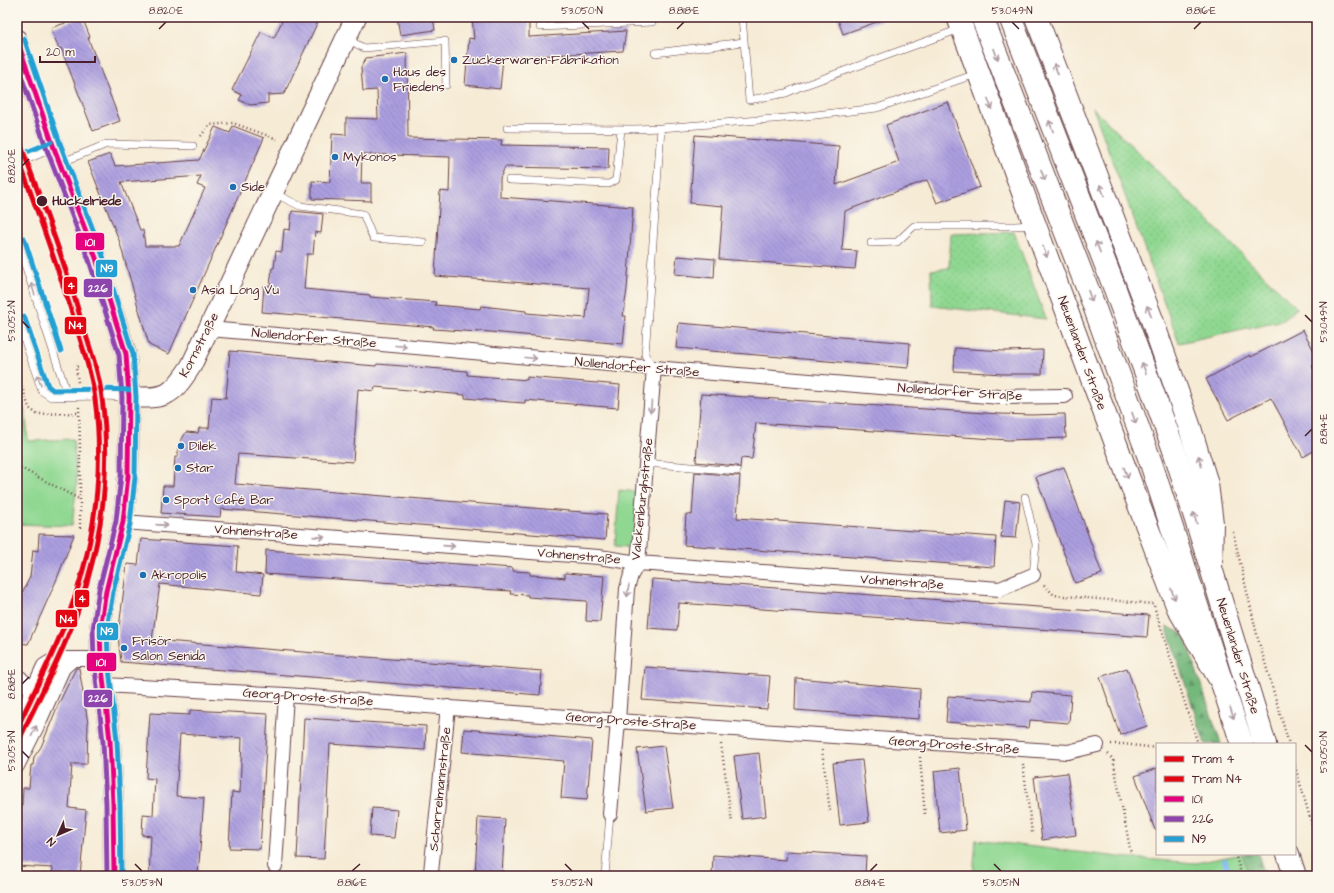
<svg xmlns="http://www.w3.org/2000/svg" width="1334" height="893" font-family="'Architects Daughter',sans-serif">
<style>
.grass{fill:url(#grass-dots);stroke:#6d7c5e}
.forest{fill:url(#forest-firs);stroke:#5f6c54}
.green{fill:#90d892;stroke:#6d7c5e}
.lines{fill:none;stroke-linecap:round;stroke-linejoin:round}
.stream{stroke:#86bbf5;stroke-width:5.5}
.building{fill:url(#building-back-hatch);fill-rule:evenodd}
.lane-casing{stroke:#643e44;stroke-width:8}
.street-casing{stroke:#643e44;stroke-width:16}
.secondary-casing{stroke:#643e44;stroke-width:22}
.primary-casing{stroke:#643e44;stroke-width:24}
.highway-casing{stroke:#643e44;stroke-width:24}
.path{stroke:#643e44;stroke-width:2.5;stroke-dasharray:1 3;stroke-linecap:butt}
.lane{stroke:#fff;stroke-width:7}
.street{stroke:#fff;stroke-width:14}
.secondary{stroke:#fff;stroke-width:20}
.primary{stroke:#fff;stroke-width:22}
.highway{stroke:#fff;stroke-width:22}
.bus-1-casing{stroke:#fbf7ec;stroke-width:8}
.bus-2-casing{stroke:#fbf7ec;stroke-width:8}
.bus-3-casing{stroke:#fbf7ec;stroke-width:8}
.bus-1{stroke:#e5007d;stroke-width:5}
.bus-2{stroke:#8e44ad;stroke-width:5}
.bus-3{stroke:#249fd3;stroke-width:5}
.tram-1-casing{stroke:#fbf7ec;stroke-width:8}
.tram-2-casing{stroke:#fbf7ec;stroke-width:8}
.tram-1{stroke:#e30613;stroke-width:5}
.tram-2{stroke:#e30613;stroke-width:5}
.oneway{stroke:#ae9aa0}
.ticks{fill:none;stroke:#4a1f2b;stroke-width:1.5}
.poi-dot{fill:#1f6fb2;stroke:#fbf7ec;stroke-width:1.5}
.stop-dot{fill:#4a1f2b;stroke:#fbf7ec;stroke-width:1.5}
.labels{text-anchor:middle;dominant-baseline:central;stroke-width:3;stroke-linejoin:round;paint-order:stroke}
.poi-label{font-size:13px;fill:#4a1f2b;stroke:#fbf7ec;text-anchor:start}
.stop-label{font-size:13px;font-weight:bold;fill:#4a1f2b;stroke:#fbf7ec;text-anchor:start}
.street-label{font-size:13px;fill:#4a1f2b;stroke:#fbf7ec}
.line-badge{stroke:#fbf7ec;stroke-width:1.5}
.badge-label{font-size:11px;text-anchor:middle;font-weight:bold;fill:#fff}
.neatline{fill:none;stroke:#4a1f2b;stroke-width:1.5}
.ticks-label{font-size:10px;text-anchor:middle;fill:#4a1f2b}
</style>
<defs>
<pattern id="grass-dots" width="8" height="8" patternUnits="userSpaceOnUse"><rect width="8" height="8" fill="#90d892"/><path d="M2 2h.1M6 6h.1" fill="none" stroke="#7eb97e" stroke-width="1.8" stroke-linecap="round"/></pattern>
<pattern id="forest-firs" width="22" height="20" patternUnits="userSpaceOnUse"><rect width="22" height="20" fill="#74b87c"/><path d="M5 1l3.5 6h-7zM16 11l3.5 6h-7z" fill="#619566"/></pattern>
<pattern id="building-back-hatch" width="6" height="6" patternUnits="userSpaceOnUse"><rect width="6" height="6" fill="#ac9fe0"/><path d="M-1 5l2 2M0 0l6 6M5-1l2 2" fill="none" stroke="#8e81b6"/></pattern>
</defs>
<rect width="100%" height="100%" fill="#fbf7ec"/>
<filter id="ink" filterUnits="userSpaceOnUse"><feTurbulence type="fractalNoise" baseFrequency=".025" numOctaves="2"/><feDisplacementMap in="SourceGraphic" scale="8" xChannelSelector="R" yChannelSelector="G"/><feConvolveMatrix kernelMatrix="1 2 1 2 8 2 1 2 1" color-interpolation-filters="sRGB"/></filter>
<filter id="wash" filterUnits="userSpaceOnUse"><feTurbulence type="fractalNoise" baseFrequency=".012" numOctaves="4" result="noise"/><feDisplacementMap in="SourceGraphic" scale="16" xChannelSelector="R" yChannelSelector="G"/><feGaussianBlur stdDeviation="0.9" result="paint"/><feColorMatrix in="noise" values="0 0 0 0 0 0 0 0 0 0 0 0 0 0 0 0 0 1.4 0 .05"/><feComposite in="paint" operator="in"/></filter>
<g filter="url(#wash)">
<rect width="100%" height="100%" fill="#f6ebd5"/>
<!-- grass -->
<path class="grass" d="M1093,108L1297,308L1284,320L1179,343Z
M1014,232L1046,319L932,306L931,270L949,268L951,234Z"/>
<!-- forest -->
<path class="forest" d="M1166,626L1184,634L1221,744H1205Z
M1241,854H1258L1265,876H1249Z"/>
<!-- green -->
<path class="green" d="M17,379L26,417L28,441L73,439L77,483L72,526L17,524Z
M619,490L648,493L637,548L615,546Z
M976,840L1119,857L1196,863L1242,854L1249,876H973Z"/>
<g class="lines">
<!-- stream -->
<path class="stream" d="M1225,861L1229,876"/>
</g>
<g id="blocks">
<!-- building -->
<path class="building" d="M82,17L90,37L88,38L120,121L93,131L61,48L59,49L51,28Z
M284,17H320L284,94L268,95V103L250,105L239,100L242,95L232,90L261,32L274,38Z
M397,17H433L435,30L400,35Z
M472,17H529V37L626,31L623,51L503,58L500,89L465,85L469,38L474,39Z
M837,17H885V19L843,34Z
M407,53L408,138L502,140L501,145L609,147L608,169L505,167L500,178V197L633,207L627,289L623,316H626L623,344L479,331V332L433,329L434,327L262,312L264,286H270L272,268H274L276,251L282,252L284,229L290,230L292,211L323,214L321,233L315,232L313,254H307L304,289L370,295V297L436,302L435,305L480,309L481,306L526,311V313L586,318L589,288L435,276L440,191L449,192L450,157L362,154L361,183H371V201L312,199V181L330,182L332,134L346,135V118L378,119L377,90L363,91L361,67L366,58Z
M948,102L980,187L937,203L927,180L845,211L842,250L857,251L855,269L719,259L723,206L690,203L695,135L839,146L836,185L899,162L886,125Z
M233,126L264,138L169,354L149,345L119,240L88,162L110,154L115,166L199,160L215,127L230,133ZM201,176L197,185L205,188L179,246H145L143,230H140L121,182Z
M677,256L715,259L714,278L675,274Z
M679,323L910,343L908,368L676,348Z
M1303,330L1317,357V363L1312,366L1317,376V449L1303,457L1271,398L1228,420L1206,379L1250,355L1251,357Z
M955,348L1004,351L1043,350L1042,374H1003L954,371Z
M230,351L316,359V361L376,366L377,364L467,371V375L527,380V377L620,385L618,408L525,400V403L510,402L465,398V395L375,387L374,391L358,389L353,462L238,454L235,484L607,514L605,540L221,509L220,517L161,513L163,486H173L175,457H178V446L186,432L198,433L199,428H209L212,397L226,398Z
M701,394L1000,414L1031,415L1065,414L1066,438L1008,440L756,423L752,459L741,458L740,468L737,466L696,462Z
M1064,467L1102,574L1075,583L1036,477Z
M695,472L737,476L740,475L737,518L996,537L994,567L684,545L686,514L692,515Z
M1005,500L1020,502L1016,538L1001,537Z
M39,534L74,535L56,581L28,644L17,643V603L30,577L33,550L38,551Z
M141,539L238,546L236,572L263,575L261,594L160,584L152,640L542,671L540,695L121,662L118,636L127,564L138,565Z
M266,550L513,568V571L530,572V575L548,576L565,578V573L604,576L600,622L586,621L587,601L528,597V595L510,594L511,591L265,574Z
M652,579L1149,615L1147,637L679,603L677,630L648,628Z
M645,667L770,676L767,709L642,700Z
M76,668H79L88,723L87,764H72L69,808L86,810L80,876H52L53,868L17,866V805L22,806L23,788H29L31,765H33L34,757L41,747L58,705Z
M1127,668L1147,726L1120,735L1100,677Z
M796,678L920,689L919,719L795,710Z
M1032,692L1071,695L1069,723L1030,720L1029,728L946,722L948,696L1031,702Z
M190,710L268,714L260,849L229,848L232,792L240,793L242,738L180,734L176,796L204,798L198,876H149L151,836L142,835L143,814L153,815L155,779L146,778L150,713L190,715Z
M304,718L426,726L425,750L330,744L324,859L297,858Z
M464,729L592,740L587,800L561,798L564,761L462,752Z
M664,746L673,808L646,811L637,749Z
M759,753L766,816L742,819L734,756Z
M862,760L869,822L840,825L833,763Z
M960,768L966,830L940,833L934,771Z
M1157,768V830H1155L1135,776Z
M1067,773L1076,835L1042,840L1034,777Z
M372,808L397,810L394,838L370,836Z
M478,817L505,819L502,876H475Z
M787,851L866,856L865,876H712L713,855L786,860Z"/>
</g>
</g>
<g filter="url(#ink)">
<use href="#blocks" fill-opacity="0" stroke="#643e44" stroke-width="1"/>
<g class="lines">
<!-- lane casing -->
<g class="lane-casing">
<path id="lane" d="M742,17L749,100L786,93L797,88L960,29
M540,27L652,22
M347,39L364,48L445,41L446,85
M655,53L744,42
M507,128L635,129L661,128L798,117L877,108L976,74
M17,147L73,304L90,363L97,396L99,416L101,451L99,482L93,537L78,595L65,630L52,661L55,681
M60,163L107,144L193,146
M17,164L53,148
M509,180L609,184L616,180L621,129
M274,193L300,206L363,214L373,238L423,242
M17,240L68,397
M871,243L897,242L914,226H1015L1032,225
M17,318L42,391L51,397L102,396L127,397
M653,367L645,355L661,128
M646,463L737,471
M1025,497L1036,544L1033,575
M605,876L610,814"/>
</g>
<!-- street casing -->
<g class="street-casing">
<path id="street" d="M209,329L654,368L1000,397L1065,396
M123,522L599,557L638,563L1000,589L1033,575
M17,675L33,691
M104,685L286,695L618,721L1021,749L1068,752L1097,745
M17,724L44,666L52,661L58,659H101
M17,766L39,722L63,668L72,660
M610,814L618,721L627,589L631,575L638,563L654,368
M275,866L286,695
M431,872L448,707"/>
</g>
<!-- secondary casing -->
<g class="secondary-casing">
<path id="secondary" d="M17,40L25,66L54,148L96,258L126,354L129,397L128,476L123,522L106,591L100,629L101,659L110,741L113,804L114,876
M129,397C166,399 171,397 191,366L356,17"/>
</g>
<!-- primary casing -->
<g class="primary-casing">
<path id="primary" d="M958,17L1129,479L1178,608L1222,683L1242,744
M1036,17L1151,317L1190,428L1207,484L1212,523L1211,568L1265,744
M1288,854L1295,876"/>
</g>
<!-- highway casing -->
<g class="highway-casing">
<path id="highway" d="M982,17L1090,295L1151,463L1222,683
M1010,17L1115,289L1174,450L1211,568"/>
</g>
<!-- path -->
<path class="path" d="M201,136L209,125L233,123L277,139
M17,371L29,408L37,414L79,413
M78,382L76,367L79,366
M79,407L80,446V528
M17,466L79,499
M1233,532L1258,639L1289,744
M1044,585L1054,595L1153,604
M1154,606L1198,744
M721,744L732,823
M1111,744H1123L1157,748
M822,750L830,811
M1108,754L1113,759L1131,854
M920,757L925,816
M1023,764L1032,833
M1295,766L1317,842
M1235,854L1242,876"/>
<!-- lane -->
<use href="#lane" class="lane"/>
<!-- street -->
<use href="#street" class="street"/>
<!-- secondary -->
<use href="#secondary" class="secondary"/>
<!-- primary -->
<use href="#primary" class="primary"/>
<!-- highway -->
<use href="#highway" class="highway"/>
<!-- bus-1 casing -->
<g class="bus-1-casing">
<path id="bus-1" d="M17,40L54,148L96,258L126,354L129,397L128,476L123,522L106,591L100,629L101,659L110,741L113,804L114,876"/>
</g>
<!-- bus-2 casing -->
<g class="bus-2-casing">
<path id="bus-2" d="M17,64L47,150L89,260L119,355L122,397L121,476L116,521L99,589L93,629L94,660L103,742L106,804L107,876"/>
</g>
<!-- bus-3 casing -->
<g class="bus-3-casing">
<path id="bus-3" d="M24,38L61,146L103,256L133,354L136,397L135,477L130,524L113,592L107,629L108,659L117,741L120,804L121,876
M17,156L51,142
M24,238L61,351
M24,316L48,386L53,390L102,389L129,390"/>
</g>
<!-- bus-1 -->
<use href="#bus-1" class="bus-1"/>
<!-- bus-2 -->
<use href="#bus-2" class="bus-2"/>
<!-- bus-3 -->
<use href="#bus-3" class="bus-3"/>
<!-- tram-1 casing -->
<g class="tram-1-casing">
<path id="tram-1" d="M17,135C40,197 64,259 82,323C90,348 99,372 102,398C110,459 104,523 87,582C71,639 42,691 17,744"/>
</g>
<!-- tram-2 casing -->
<g class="tram-2-casing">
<path id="tram-2" d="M17,155C38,213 59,270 77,329C84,352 92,375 95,399C103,459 97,523 80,581C65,632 40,679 17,728"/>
</g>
<!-- tram-1 -->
<use href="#tram-1" class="tram-1"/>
<!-- tram-2 -->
<use href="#tram-2" class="tram-2"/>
</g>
<!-- one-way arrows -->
<defs><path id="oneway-shaft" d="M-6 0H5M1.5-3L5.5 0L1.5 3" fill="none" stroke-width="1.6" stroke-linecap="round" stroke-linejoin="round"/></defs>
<g class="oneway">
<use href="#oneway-shaft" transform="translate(996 54) rotate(70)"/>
<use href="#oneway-shaft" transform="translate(1056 69) rotate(-111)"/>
<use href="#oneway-shaft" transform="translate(990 104) rotate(70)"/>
<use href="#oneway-shaft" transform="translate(1051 126) rotate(-111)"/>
<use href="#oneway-shaft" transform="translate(1043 175) rotate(69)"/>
<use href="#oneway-shaft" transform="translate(1102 190) rotate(-111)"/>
<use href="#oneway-shaft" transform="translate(1098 247) rotate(-111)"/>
<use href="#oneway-shaft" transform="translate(1045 252) rotate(70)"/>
<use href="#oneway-shaft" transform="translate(33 289) rotate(-108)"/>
<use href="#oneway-shaft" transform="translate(1090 296) rotate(70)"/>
<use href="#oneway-shaft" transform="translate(1149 311) rotate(-111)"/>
<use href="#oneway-shaft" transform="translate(401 346) rotate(5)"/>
<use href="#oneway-shaft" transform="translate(531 358) rotate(5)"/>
<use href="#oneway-shaft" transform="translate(1144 368) rotate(-110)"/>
<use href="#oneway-shaft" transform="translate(39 380) rotate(-109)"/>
<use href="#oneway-shaft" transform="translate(651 407) rotate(95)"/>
<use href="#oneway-shaft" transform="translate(1134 418) rotate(70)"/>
<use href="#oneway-shaft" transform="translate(1200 461) rotate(-106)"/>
<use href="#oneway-shaft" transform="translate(1126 473) rotate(70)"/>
<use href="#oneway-shaft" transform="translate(1195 518) rotate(-107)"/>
<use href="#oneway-shaft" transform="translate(162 525) rotate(4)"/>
<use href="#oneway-shaft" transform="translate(319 537) rotate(4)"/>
<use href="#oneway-shaft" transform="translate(449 546) rotate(4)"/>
<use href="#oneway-shaft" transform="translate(628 591) rotate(98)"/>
<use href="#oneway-shaft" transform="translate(1173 594) rotate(69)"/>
<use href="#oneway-shaft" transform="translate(1232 713) rotate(72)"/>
<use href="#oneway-shaft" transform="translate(34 731) rotate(-64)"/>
</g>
</g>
<!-- ticks -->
<path class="ticks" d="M582,22L589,29M1012,22L1019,29M159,29L166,22M677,29L684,22M1194,29L1201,22M22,166L29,159M1305,315L1312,322M22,321L29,328M1305,436L1312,429M22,684L29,677M1305,745L1312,752M22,751L29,758M135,864L142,871M565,864L572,871M994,864L1001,871M352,871L360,864M870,871L877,864"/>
<!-- markers -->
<g class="poi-dot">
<circle cx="454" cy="60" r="4"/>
<circle cx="385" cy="79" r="4"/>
<circle cx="335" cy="157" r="4"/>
<circle cx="233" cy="187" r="4"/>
<circle cx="193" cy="290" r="4"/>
<circle cx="181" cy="446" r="4"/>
<circle cx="178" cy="468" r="4"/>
<circle cx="166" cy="500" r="4"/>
<circle cx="143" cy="575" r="4"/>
<circle cx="124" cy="648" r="4"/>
</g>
<circle class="stop-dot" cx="42" cy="201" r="6"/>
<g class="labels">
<!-- poi labels -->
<g class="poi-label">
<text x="462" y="60">Zuckerwaren-Fabrikation</text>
<text x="393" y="72">Haus des<tspan x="393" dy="15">Friedens</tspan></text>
<text x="343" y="157">Mykonos</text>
<text x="241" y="187">Side</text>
<text x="201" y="290">Asia Long Vu</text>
<text x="189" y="446">Dilek</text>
<text x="186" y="468">Star</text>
<text x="174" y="500">Sport Café Bar</text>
<text x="151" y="575">Akropolis</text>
<text x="132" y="641">Frisör<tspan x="132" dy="15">Salon Senida</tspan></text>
</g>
<!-- stop labels -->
<g class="stop-label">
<text x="52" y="201">Huckelriede</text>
</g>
<!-- street labels -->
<g class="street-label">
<text transform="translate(314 338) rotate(5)">Nollendorfer Straße</text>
<text transform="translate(199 345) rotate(-63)">Kornstraße</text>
<text transform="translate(1082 353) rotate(70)">Neuenlander Straße</text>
<text transform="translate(637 367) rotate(5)">Nollendorfer Straße</text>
<text transform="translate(960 392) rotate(4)">Nollendorfer Straße</text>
<text transform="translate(642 499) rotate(-84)">Valckenburghstraße</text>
<text transform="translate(256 532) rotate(4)">Vohnenstraße</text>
<text transform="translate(579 556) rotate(5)">Vohnenstraße</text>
<text transform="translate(902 582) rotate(4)">Vohnenstraße</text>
<text transform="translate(1238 656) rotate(73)">Neuenlander Straße</text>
<text transform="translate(308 697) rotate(4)">Georg-Droste-Straße</text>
<text transform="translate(631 721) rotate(4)">Georg-Droste-Straße</text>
<text transform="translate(954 745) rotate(4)">Georg-Droste-Straße</text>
<text transform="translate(440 789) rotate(-84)">Scharrelmannstraße</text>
</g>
</g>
<g class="line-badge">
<rect x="75" y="232" width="30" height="19" rx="4" fill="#e5007d"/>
<rect x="95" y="259" width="23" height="19" rx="4" fill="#249fd3"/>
<rect x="63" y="276" width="15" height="19" rx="4" fill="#e30613"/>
<rect x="83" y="278" width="30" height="20" rx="4" fill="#8e44ad"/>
<rect x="64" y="316" width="23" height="19" rx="4" fill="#e30613"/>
<rect x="74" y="589" width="16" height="19" rx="4" fill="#e30613"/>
<rect x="55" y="609" width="23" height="19" rx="4" fill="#e30613"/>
<rect x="96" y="622" width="23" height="19" rx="4" fill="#249fd3"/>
<rect x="86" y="652" width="31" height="20" rx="4" fill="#e5007d"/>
<rect x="83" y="689" width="30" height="19" rx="4" fill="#8e44ad"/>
</g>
<g class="badge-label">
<text x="90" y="246">101</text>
<text x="107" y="272">N9</text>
<text x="71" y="289">4</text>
<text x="98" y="292">226</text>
<text x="76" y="329">N4</text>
<text x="82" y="602">4</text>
<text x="67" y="623">N4</text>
<text x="107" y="635">N9</text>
<text x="101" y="666">101</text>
<text x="98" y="702">226</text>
</g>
<!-- margin -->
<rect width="1334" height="893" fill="none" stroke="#fbf7ec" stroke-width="44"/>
<!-- legend -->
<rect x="1156" y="743" width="140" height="112" fill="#fbf7ec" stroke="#b4a19f"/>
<rect x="1164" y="756" width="20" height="6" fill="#e30613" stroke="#b4a19f"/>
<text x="1192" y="763" font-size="12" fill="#4a1f2b">Tram 4</text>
<rect x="1164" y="776" width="20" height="6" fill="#e30613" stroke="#b4a19f"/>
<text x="1192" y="783" font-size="12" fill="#4a1f2b">Tram N4</text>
<rect x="1164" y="796" width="20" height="6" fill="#e5007d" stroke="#b4a19f"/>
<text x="1192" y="803" font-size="12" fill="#4a1f2b">101</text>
<rect x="1164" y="816" width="20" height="6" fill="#8e44ad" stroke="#b4a19f"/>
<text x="1192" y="823" font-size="12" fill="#4a1f2b">226</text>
<rect x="1164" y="836" width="20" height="6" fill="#249fd3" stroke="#b4a19f"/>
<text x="1192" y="843" font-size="12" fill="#4a1f2b">N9</text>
<!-- north arrow -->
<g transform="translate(58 835) rotate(225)" stroke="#fbf7ec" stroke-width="3" paint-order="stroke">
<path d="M0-3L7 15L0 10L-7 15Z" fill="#4a1f2b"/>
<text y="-6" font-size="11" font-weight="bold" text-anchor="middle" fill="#4a1f2b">N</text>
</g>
<!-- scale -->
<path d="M40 56v6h55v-6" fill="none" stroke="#4a1f2b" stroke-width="2"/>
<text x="46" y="56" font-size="12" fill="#4a1f2b" stroke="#fbf7ec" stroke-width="3" paint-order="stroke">20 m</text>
<rect x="22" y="22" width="1290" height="849" class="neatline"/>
<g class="ticks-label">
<text x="166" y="14">8.820°E</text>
<text x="582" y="14">53.050°N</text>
<text x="684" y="14">8.818°E</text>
<text x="1012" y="14">53.049°N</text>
<text x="1201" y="14">8.816°E</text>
<text transform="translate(11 166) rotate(-90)" y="4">8.820°E</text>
<text transform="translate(11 321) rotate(-90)" y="4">53.052°N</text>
<text transform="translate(1323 322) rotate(-90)" y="4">53.049°N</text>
<text transform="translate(1323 429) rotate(-90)" y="4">8.814°E</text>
<text transform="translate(11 684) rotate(-90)" y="4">8.818°E</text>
<text transform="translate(11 751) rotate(-90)" y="4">53.053°N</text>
<text transform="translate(1323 752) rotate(-90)" y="4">53.050°N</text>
<text x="142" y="886">53.053°N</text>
<text x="352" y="886">8.816°E</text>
<text x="572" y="886">53.052°N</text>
<text x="870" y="886">8.814°E</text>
<text x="1001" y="886">53.051°N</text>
</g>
</svg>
